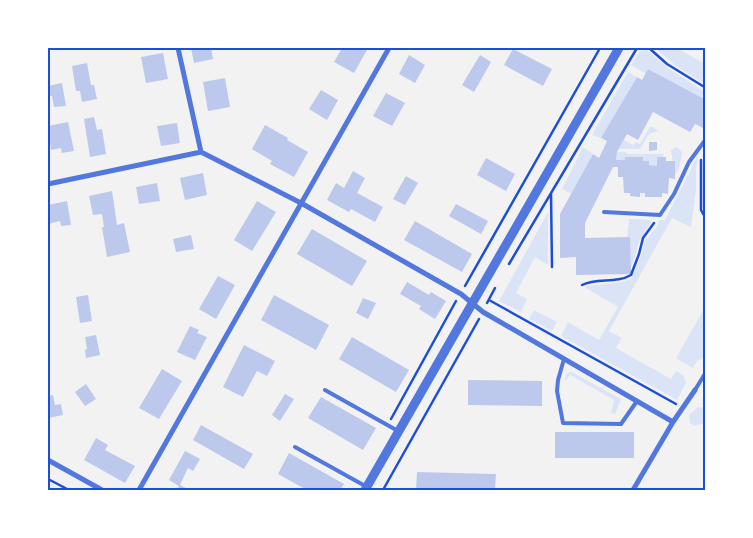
<svg xmlns="http://www.w3.org/2000/svg" width="753" height="538" font-family="Jost,sans-serif">
<style>
.green{fill:#dbe4f7}
.building{fill:#bdc9ec}
.lines{fill:none;stroke-linecap:round;stroke-linejoin:round}
.path{stroke:#1d4ed8;stroke-width:2.5}
.service{stroke:#5277de;stroke-width:4}
.minor{stroke:#5277de;stroke-width:5}
.tertiary{stroke:#5277de;stroke-width:9}
.neatline{fill:none;stroke:#1d4ed8;stroke-width:2}
</style>
<rect width="100%" height="100%" fill="#f2f2f2"/>
<!-- green -->
<path class="green" d="M655,48H677L705,64V84L676,66Z
M647,50L668,68L705,92V100L648,69L646,74L631,65L640,51Z
M628,72L637,77L601,138L592,135Z
M650,126L659,131L649,134L640,149H619L624,140L633,145L636,142L640,144Z
M583,147L593,154L571,194L562,189Z
M677,147L682,152L680,165L675,176L671,150Z
M617,152H626L627,154H664L663,157H657V166L649,165V161H643V157H626L625,160H616Z
M698,155L696,172V190L691,227L672,218L609,331L622,338L616,348L671,379L676,371L683,375L686,383L677,400L561,336L568,322L599,340L618,307L586,288L587,286L622,282L631,279L641,256L645,241L658,225L659,220H665Z
M548,212V265L535,257L516,293L527,299L521,312L499,301Z
M629,219L651,220V222L639,242L634,260L630,269V238L627,237Z
M705,307V357L697,361L693,368L676,358Z
M534,310L557,322L552,331L529,319Z
M572,372L621,399L615,414L611,413L614,400L570,375L566,380L564,379L567,373Z
M698,407L705,409V423L694,426L690,423L689,415Z"/>
<!-- building -->
<path class="building" d="M191,48H211L213,59L194,63Z
M342,48H368L354,73L334,62Z
M513,49L552,69L543,86L504,65Z
M163,53L168,79L146,83L141,57Z
M409,55L425,65L415,83L399,74Z
M480,55L491,62L474,92L462,85Z
M87,63L91,85H94L97,99L82,102L80,91H76L72,66Z
M648,69L706,100V124L703,128L695,124L690,132L653,112L638,140L627,134L617,152L616,160H625V157H643V161H649V165L657,166V157H666V161H675V179L669,178L668,194L662,193V197H645V193H640V197L630,196V193H624L623,177H618V167H613L585,223V238L630,237L631,274L576,275V257L560,258V214L593,154L599,158L607,141L601,138L637,77L642,80Z
M225,78L230,107L208,111L203,82Z
M62,83L66,106L54,107L52,96H49L48,86Z
M321,90L338,100L327,120L309,109Z
M386,93L405,103L392,126L373,116Z
M94,117L97,130L102,129L106,154L90,157L84,119Z
M68,122L74,151L62,153L61,148L51,150L50,143H48V126Z
M177,123L180,143L161,146L157,126Z
M265,125L288,138L287,140L308,152L294,177L270,164L272,161L252,149Z
M649,142H657V150L649,151Z
M486,158L515,174L506,191L477,175Z
M353,171L365,178L357,193L383,207L375,222L351,209L349,212L327,200L336,183L344,188Z
M203,173L207,195L185,200L180,178Z
M406,176L418,183L405,205L393,199Z
M157,183L160,201L139,204L136,187Z
M112,191L117,225L124,223L130,252L107,257L102,227H104L102,214L93,215L89,196Z
M67,201L71,225L61,226L60,221L48,224V205Z
M257,201L276,212L252,251L234,240Z
M456,204L488,221L481,234L449,216Z
M415,221L472,254L462,272L404,240Z
M312,229L367,261L352,286L297,254Z
M191,235L194,249L176,252L173,239Z
M218,276L235,285L216,319L199,309Z
M407,282L429,295L431,292L446,301L435,319L419,309L421,306L400,294Z
M88,295L92,321L80,323L76,297Z
M274,295L329,325L316,350L261,320Z
M363,298L376,303L368,319L356,313Z
M190,326L199,330L197,333L207,337L195,360L177,352Z
M96,335L100,355L86,358L85,350L87,349L85,337Z
M352,337L409,370L396,392L339,359Z
M244,345L275,361L267,376L257,371L243,397L223,387Z
M162,369L182,381L159,419L139,408Z
M468,380L542,381V406L468,405Z
M86,384L96,399L85,406L75,392Z
M285,394L294,399L280,421L272,415Z
M53,395L55,405L61,404L63,415L48,418V396Z
M321,397L376,428L363,450L308,418Z
M201,425L253,454L244,469L193,440Z
M555,432H634V458H555Z
M96,438L108,445L105,450L135,466L125,483L84,460Z
M185,451L200,459L193,471L188,468L180,485L190,490H176L179,486L169,480Z
M289,453L344,484L340,490H307L278,474Z
M417,472L496,474L495,490H416Z"/>
<g class="lines">
<!-- path -->
<path class="path" d="M649,48L667,64L706,88
M701,160V210L706,219
M551,193L552,267
M509,264L637,48
M582,285C597,277 616,284 631,275L639,254L643,238L654,223
M465,286L600,48
M489,300L676,404
M487,303L495,288
M391,419L456,301
M48,479L69,490
M383,490L479,319"/>
<!-- service -->
<path class="service" d="M604,212L660,215L674,194L689,162L706,139
M564,359L558,380L557,391L563,423L621,424L637,401
M325,390L398,431
M695,390L706,372
M295,447L367,487"/>
<!-- minor -->
<path class="minor" d="M178,48L201,152
M705,48H706
M48,184L201,152L301,203L461,294L483,312L673,422
M48,460L102,490
M139,490L389,48
M633,490L673,422L695,390"/>
<!-- tertiary -->
<path class="tertiary" d="M365,490L619,48"/>
</g>
<!-- border -->
<rect width="753" height="538" fill="none" stroke="#ffffff" stroke-width="98"/>
<rect x="49" y="49" width="655" height="440" class="neatline"/>
</svg>
